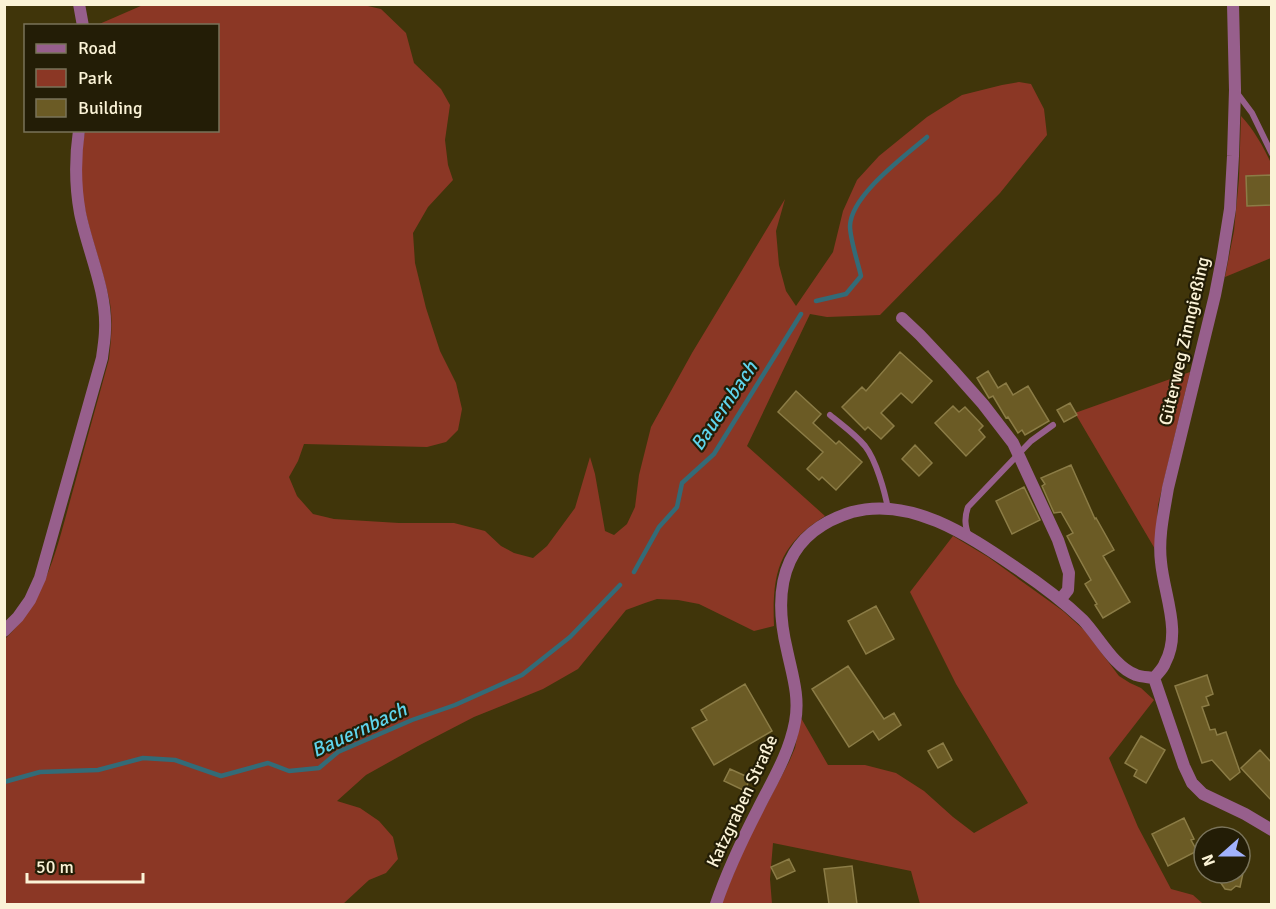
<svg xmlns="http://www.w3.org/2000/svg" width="1276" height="909" font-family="Signika,sans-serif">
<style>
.green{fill:#8b3725}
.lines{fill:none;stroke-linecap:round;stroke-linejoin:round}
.stream{stroke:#336b77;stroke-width:4.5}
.building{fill:#6b5b25;stroke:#8b7c46;stroke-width:1.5}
.lane{stroke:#975f8c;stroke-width:6}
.street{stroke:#975f8c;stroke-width:12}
.labels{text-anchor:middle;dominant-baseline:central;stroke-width:4.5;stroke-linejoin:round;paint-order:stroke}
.street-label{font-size:18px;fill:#fbf3d7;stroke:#231d06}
.water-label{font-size:20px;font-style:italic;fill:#5fd4ec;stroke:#231d06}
</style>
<rect width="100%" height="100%" fill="#40350a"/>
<!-- green -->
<path class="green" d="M359,4L381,9L406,33L414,63L441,89L450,105L445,140L448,165L453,180L428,207L413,233L415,263L426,308L440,351L456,383L462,409L458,430L446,442L427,447L304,444L298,461L289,477L297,496L313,514L334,519L399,523H454L485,531L501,546L514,553L533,558L547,546L575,508L590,457L595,474L605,531L614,535L627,524L635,507L639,475L651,427L692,353L785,199L776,231L779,265L786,291L796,306L833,252L843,211L857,180L879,156L927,117L962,95L1002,85L1019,82L1031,84L1044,109L1047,135L1000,193L880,315L827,317L810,314L747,446L825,516C778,545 772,574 774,626L754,631L699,604L678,600L657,599L645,603L626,610L578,669L543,689L474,717L418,746L366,775L337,801L360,808L379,821L393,837L398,859L386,873L369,880L343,904H5V639C49,598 59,538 75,483C86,441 98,400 109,359C111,341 113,322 110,303C102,264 86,226 81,186C79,168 82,149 85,131L218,130V26L97,25L143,5Z
M1241,116C1254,130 1263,146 1271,163V258L1225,277L1234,231L1239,179Z
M1190,372L1158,505L1155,549L1075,413Z
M953,536L988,557L1063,611L1084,630L1119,676L1130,683L1141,688L1154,700L1109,758L1138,827L1171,889L1193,895L1202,903L1212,904H920L911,871L773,843L770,879L772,904H721L747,842L789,762L795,748L801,718L828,765H865L896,773L924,791L953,817L974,833L1028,803L956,684L910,592Z"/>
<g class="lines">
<!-- stream -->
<path class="stream" d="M816,301L846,294L861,276C858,263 850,239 850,226C851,195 905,156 927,137
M634,572L659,527L677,507L682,483L714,454L801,314
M4,782L40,772L98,770L143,758L175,760L221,776L268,763L289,771L319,768L338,752L412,720L455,705L522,675L570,637L620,585"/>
</g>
<!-- building -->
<path class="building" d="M1271,175L1272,205L1247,206L1246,176Z
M900,352L932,381L912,403L901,393L881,413L894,426L881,439L868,427L865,430L842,407L862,387L866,391Z
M988,371L998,388L1006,383L1013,395L1028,386L1049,421L1025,435L1022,430L1018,433L1008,417L1006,418L993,396L989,398L977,378Z
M796,391L821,414L813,423L836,444L839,441L862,462L836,490L822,477L819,480L807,469L823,452L778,412Z
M1070,403L1077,415L1064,422L1057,410Z
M953,406L959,412L965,407L983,426L979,430L985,437L966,456L935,423Z
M915,445L932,463L919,476L902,459Z
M1071,465L1095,519L1096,518L1114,550L1103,556L1130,602L1103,618L1095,605L1097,604L1085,584L1091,580L1067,536L1073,533L1061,512L1054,513L1042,486L1045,484L1041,478Z
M1024,487L1040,520L1012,534L996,501Z
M876,606L894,639L866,654L848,621Z
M848,666L884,719L894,713L901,725L879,740L873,731L849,747L812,689Z
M1207,675L1213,694L1206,697L1209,705L1202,707L1210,730L1215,729L1217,735L1226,732L1240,772L1230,780L1212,760L1202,763L1175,686Z
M745,684L772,731L714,765L692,728L707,720L701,710Z
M1141,736L1165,750L1146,783L1134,776L1137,770L1125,763Z
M943,743L952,760L938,768L928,751Z
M1260,750L1272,763V801L1241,768Z
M730,769L750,778L745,791L724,781Z
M1184,818L1194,839L1191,840L1197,851L1168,866L1152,834Z
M789,859L795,871L777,879L771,867Z
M852,866L857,904H829L824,869Z
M1214,873H1243L1240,887L1236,886L1231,890L1225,889Z"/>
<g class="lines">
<!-- lane -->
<path class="lane" d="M1237,93L1252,113L1272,154
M830,415C842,425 855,434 865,446C876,460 885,492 888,509
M969,537C965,526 964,518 968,507L1031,441L1053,425"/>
<!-- street -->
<path class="street" d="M79,4L83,26
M902,318L920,335L951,368L983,404L1013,443L1058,540L1069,573L1068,590L1060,600
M4,631L18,617L30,600L40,578L102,358C103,349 105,339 105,330C107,291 88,252 80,213C75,186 75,158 79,130
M1154,678C1158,673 1163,669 1165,663C1182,632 1164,595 1161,562C1158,538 1164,512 1168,488L1215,295L1222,259L1230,209L1233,156L1235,90L1233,4
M1154,678L1184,766L1192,783L1203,794L1245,814L1272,830
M716,904C727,872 742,840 758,809C772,781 789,754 795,722C800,697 792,674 787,650C780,621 777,589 790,561C802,535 826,520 852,512C911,496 969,536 1015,567C1039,583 1062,600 1083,620C1099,637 1114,667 1136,675C1141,677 1148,677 1154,678"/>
</g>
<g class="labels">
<!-- street labels -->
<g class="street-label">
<text transform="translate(1184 341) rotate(-77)">Güterweg Zinngießing</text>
<text transform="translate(742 801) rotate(-65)">Katzgraben Straße</text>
</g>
<!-- water labels -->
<g class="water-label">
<text transform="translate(724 406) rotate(-56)">Bauernbach</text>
<text transform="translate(359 730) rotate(-25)">Bauernbach</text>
</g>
</g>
<!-- border -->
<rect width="1276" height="909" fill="none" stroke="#fbf3d7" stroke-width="12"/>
<!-- legend -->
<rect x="24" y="24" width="195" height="108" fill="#231d06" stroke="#79735a" stroke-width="1.5"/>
<rect x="36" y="44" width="30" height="9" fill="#975f8c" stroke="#79735a" stroke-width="1.5"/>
<text x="78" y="54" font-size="18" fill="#fbf3d7">Road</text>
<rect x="36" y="69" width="30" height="18" fill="#8b3725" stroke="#79735a" stroke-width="1.5"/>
<text x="78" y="84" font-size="18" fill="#fbf3d7">Park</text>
<rect x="36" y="99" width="30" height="18" fill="#6b5b25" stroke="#79735a" stroke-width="1.5"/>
<text x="78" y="114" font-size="18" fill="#fbf3d7">Building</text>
<!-- north arrow -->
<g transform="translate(1222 855) rotate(249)"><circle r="28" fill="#231d06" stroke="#79735a" stroke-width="1.5"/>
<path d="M0-4.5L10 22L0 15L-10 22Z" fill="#a1b2fd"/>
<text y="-9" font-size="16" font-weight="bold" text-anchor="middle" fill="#fbf3d7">N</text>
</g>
<!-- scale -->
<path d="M27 873v9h116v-9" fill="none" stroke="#fbf3d7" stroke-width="3"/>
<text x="36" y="873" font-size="18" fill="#fbf3d7" stroke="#231d06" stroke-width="4.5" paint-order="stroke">50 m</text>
</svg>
